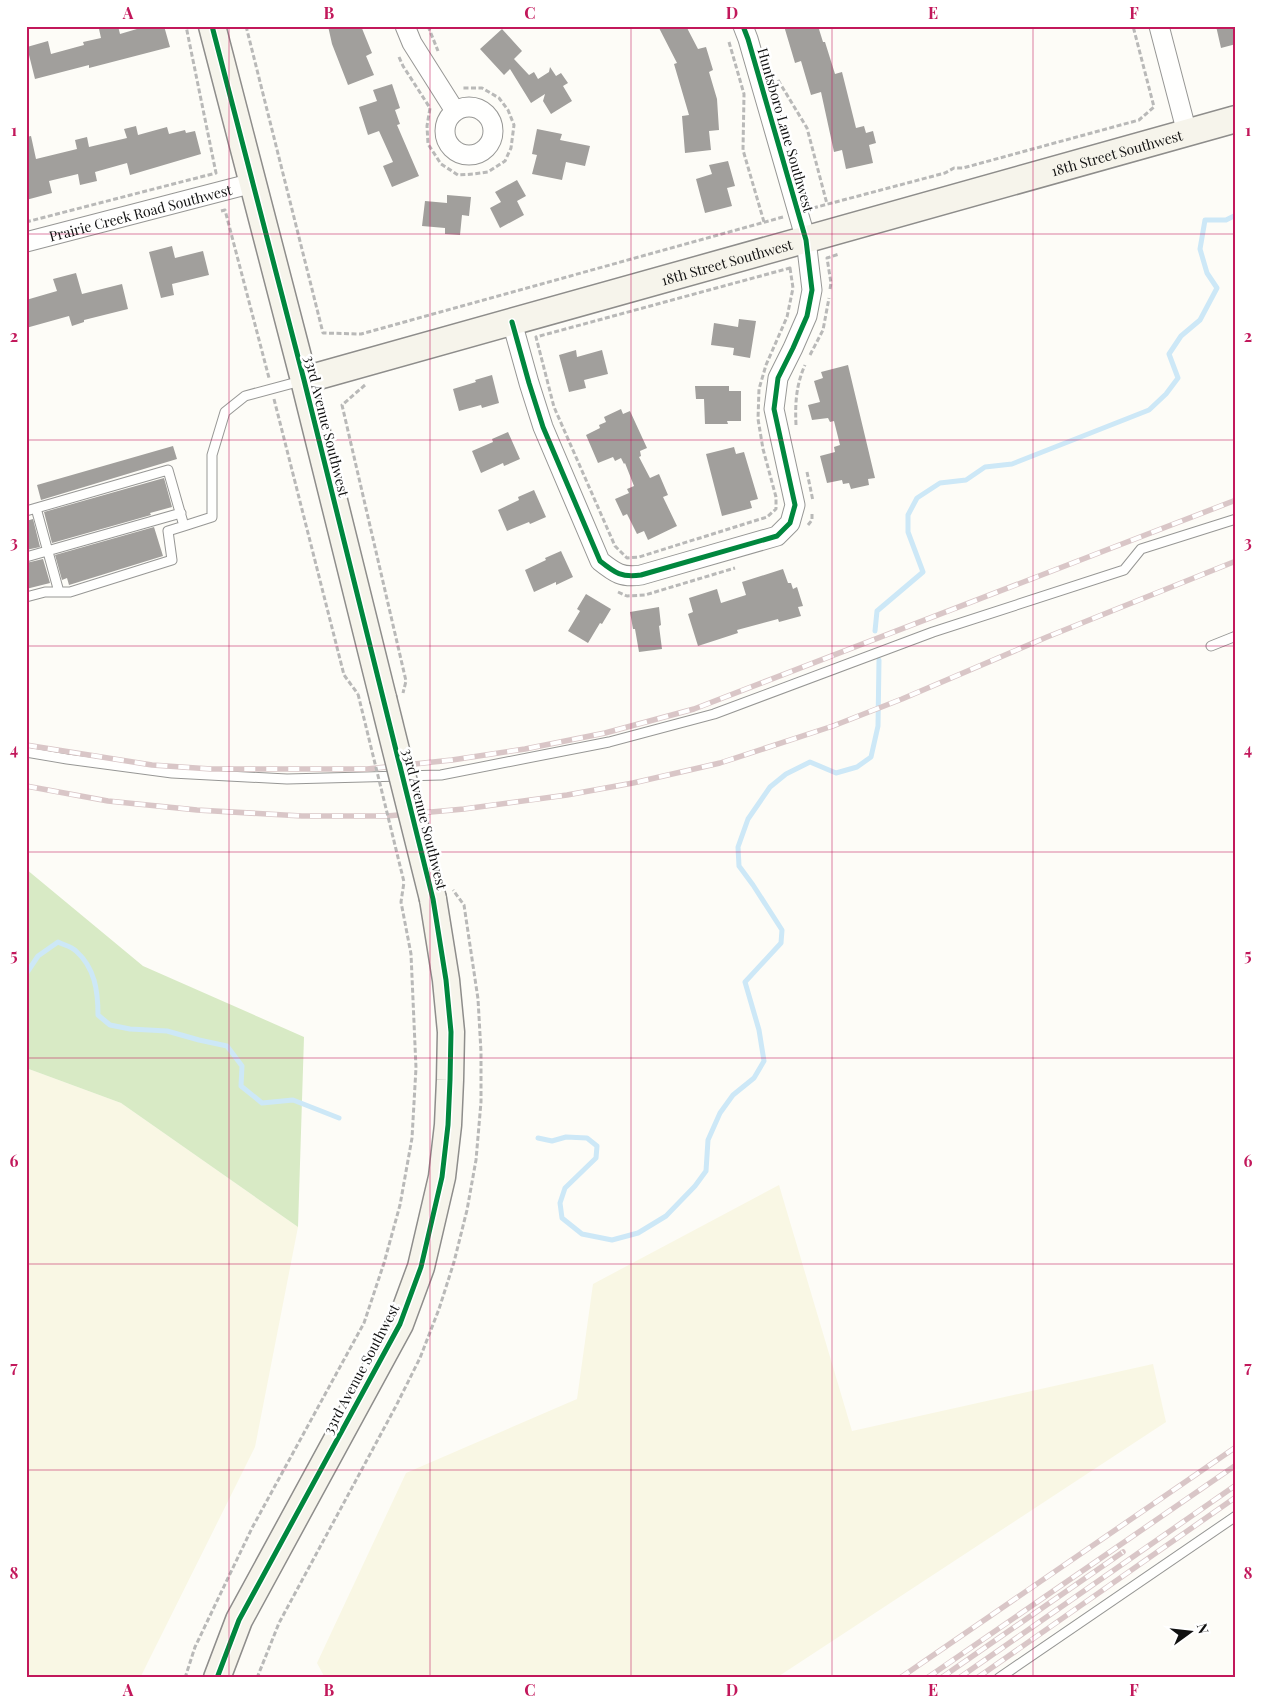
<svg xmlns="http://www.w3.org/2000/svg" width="1262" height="1704" font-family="'Playfair Display',serif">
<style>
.farmland{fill:#f9f7e4}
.forest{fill:#d8eac5}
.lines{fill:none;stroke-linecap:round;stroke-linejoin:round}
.stream{stroke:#cde8f7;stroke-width:5}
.building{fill:#a19f9c}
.lane-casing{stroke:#979795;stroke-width:11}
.street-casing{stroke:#979795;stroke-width:21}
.secondary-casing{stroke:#8e8d8b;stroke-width:29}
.path{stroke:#b9b9b8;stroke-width:3;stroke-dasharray:5 2.5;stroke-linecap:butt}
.lane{stroke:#fffffe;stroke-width:9}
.street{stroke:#fffffe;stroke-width:19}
.secondary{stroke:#f6f4eb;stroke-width:26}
.rail-casing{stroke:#d9c6c7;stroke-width:5.5}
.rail{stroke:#fff;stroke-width:4;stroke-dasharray:11;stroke-linecap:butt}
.secondary-bridge-casing{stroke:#8e8d8b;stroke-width:29;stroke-linecap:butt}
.path-bridge{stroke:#b9b9b8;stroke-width:3;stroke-dasharray:5 2.5;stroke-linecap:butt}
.secondary-bridge{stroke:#f6f4eb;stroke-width:26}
.cycleway-casing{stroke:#fff;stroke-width:8}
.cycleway{stroke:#00873e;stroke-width:5}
.grid{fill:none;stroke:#c2185b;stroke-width:1;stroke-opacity:0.55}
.labels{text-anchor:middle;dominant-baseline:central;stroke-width:5;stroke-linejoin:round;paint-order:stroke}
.street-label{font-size:14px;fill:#111;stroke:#fff}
.neatline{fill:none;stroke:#c2185b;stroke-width:2}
.grid-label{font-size:16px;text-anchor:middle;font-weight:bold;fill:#c2185b}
</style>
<rect width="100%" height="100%" fill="#fdfcf7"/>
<!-- farmland -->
<path class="farmland" d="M26,1068L121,1103L298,1227L255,1447L140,1678H26Z
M779,1185L852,1431L1153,1364L1166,1422L776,1678H325L317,1663L406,1473L577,1399L593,1284Z"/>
<!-- forest -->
<path class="forest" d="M26,869L143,966L304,1037L298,1227L121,1103L26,1068Z"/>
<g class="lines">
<!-- stream -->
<path class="stream" d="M875,631L877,611L923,572L908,532V515L917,498L940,483L966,480L985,467L1012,464L1149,410L1166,394L1178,378L1169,354L1181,336L1200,320L1217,288L1207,273L1200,249L1205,220H1226L1236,215
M26,974L38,956L58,942C64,945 72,947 76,951C95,968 98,991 98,1015L110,1025L130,1029L167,1031L199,1040L227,1046L242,1066L241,1086L262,1103L293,1100L339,1118
M538,1138L552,1141L566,1137L587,1138L597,1146L596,1158L565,1188L560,1203L562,1218L582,1234L612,1240L638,1233L666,1216L695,1186L706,1171L708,1140L720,1113L733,1095L754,1078L764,1061L759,1030L745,982L781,943L782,930L753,885L739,866L738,847L748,819L770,787L786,774L810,762L836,773L857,767L871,757L878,726L879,660"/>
</g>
<!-- building -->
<path class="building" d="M111,26H118L120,34L147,26H164L170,47L89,68V65L35,79L27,47L48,41L51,54L84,45L83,42L101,38L99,29Z
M328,26H361L372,53L366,56L374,75L348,85L332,44Z
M658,26H686L698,49L706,47L713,70L709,72L717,99L719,130L709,131L711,150L685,153L682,116L689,115L674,64L677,63Z
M784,26H818L823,42H825L835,74L842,72L856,128L864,126L866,133L873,131L876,143L869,145L873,163L846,169L842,150L834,152L821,92L811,95L801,61L795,63Z
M1216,26H1236V44L1221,48Z
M502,29L522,51L514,59L529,75L534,72L538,79L549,72L550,67L556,76L561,73L568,83L563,86L572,101L551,114L543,101L545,94L531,103L510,69L504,75L480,49Z
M392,84L400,108L395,110L400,124L397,125L419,176L392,187L383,166L393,162L379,131L368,135L359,107L377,101L373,90Z
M136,126L138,135L167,127L169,134L185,130L186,133L195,131L201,154L130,175L127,163L95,172L97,181L80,185L78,174L49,181L52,193L26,200V137L31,136L36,159L77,149L75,140L87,137L89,147L127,138L124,129Z
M537,129L562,134L560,140L590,146L585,166L566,162L562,180L532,174L537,155L532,154Z
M728,161L735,186L727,188L732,206L705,213L696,179L712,174L709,165Z
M517,180L526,196L517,201L524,215L500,228L490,208L501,202L495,192Z
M447,195L471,197L469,216L462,215L460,235L445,234V228L422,226L425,201L447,203Z
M172,246L175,258L203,251L209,275L172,284L174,295L161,298L149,252Z
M76,273L82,294L122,284L128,309L84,320V322L72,326L69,316L26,328V300L57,291L53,279Z
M739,319L756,321L750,358L733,355L734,348L711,345L714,323L738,327Z
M576,350L577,357L602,350L608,374L584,380L586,388L569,392L559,355Z
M848,365L875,478L868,479L869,485L851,489L849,483L843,484L842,480L827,483L820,456L835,452L834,447L840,445L834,421L830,422L828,418L812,420L808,405L820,402L814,381L823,378L821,372Z
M492,375L499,403L482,408L481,405L459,411L453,389L476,382L475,380Z
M695,386H729V391H741V421H727L728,424H705L704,399H696Z
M621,409L623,414L630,411L647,448L640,451L641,456L639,457L650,478L659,474L668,495L663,497L677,526L648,540L644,531L637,534L627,514L623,516L615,499L629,493L627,489L634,486L625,463L624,464L621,458L615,461L613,457L598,463L586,435L600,428L599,425L606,422L604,417Z
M508,432L520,459L504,466L503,463L481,473L472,451L493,442L492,439Z
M173,446L177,459L41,500L37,485Z
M734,447L736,454L744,452L758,499L750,501L752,508L722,516L706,454Z
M164,478L172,507L150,513L151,515L52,543L44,512Z
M534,490L546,517L530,524L529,522L507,531L498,510L519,500L518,497Z
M33,519L40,547L26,550V521Z
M154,527L163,556L69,585L67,578L62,580L55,555Z
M561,551L573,577L556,585V582L534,592L525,570L546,560L545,558Z
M43,559L50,583L26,589V563Z
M783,569L788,583H791L793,589L797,587L803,606L798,607L801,616L779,622L778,619L737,630L738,633L698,646L688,614L693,612L689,598L717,589L721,603L746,595L742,582Z
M586,594L611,609L602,624L600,623L588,643L568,631L580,611L577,609Z
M659,607L661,625L659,626L662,649L639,652L635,629H633L630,612Z"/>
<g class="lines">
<!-- lane casing -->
<g class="lane-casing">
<path id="lane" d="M36,508L59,592
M26,511L168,470L184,526L212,517V455L225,412L245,396L301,381
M26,557L181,513
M26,597L45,592H70L172,560L168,531L184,526
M1211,646L1236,636
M26,752L67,759L172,773L287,779L441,775L609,742L714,714L933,632L1124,570L1141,549L1236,519
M999,1678L1236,1516"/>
</g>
<!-- street casing -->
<g class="street-casing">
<g id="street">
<path d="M405,26L412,43L455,111"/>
<path d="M1159,26L1187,133"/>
<circle cx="469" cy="131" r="24"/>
<path id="s1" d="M26,242L253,183"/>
<path d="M512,322L529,383L543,427L600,561C615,573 622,578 641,575L777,536L790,523L795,505L774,409L778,378L793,348L807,316L812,290L806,240L748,39L743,26"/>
</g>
</g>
<!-- secondary casing -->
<g class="secondary-casing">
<g id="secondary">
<path d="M212,26L304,380L383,698"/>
<path id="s2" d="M304,380L1236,119"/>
<path d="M217,1678L239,1620L400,1324L421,1267L442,1177L448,1125L450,1080L451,1032L446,980L433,899"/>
</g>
</g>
<!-- path -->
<path class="path" d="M246,26L323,333L361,334L783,217
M428,26L438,51
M729,42L744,94L743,150L764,222
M399,57L403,66L430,108L427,126L428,144L441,164L458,175L474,174L488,172L505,161L511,148L514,125L508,110L499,98L482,88H461
M778,80L807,128L827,204
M813,208L945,173L954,168H963L1139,120L1154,107L1133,26
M221,211L225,210L269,378
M26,222L216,173L186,26
M790,268L793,288L787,317L766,365L759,389L758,419L763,449L776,497V509L767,517L639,557L627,558L615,546L554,407L536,337Z
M830,289L831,283L827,258L839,254
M810,355L823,330L829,298
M365,385L342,405L406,681L403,693
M274,399L344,675L358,694
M796,425C795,404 796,385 805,365
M807,472L813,501
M808,525L812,520V512
M618,592L627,596L645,595L735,568
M185,1678L195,1647L252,1528L364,1323L384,1263L400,1205L412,1138L416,1068L411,954L401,902L404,882
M257,1678L279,1623L396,1406L420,1358L439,1309L454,1262L467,1210L476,1160L481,1102V1052L478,999L464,905L453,890"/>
<!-- lane -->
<use href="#lane" class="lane"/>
<!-- street -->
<use href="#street" class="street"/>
<!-- secondary -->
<use href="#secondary" class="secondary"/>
<!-- rail casing -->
<g class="rail-casing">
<path id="rail" d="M26,745L152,765L211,769H367L452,760L525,749L605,733L694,709L1236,500
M26,786L108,801L197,810L302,816H387L464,809L567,795L633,783L720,763L833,726L902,699L1047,637L1236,561
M900,1678L1236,1447
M927,1678L1236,1465
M941,1678L1123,1552
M959,1678L1236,1485
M977,1678L1236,1497"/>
</g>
<!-- rail -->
<use href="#rail" class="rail"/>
<!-- secondary-bridge casing -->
<g class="secondary-bridge-casing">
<path id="secondary-bridge" d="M383,698L433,899"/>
</g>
<!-- path-bridge -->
<path class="path-bridge" d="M358,694L404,882"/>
<!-- secondary-bridge -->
<use href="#secondary-bridge" class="secondary-bridge"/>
<!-- cycleway casing -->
<g class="cycleway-casing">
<path id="cycleway" d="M212,26L304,380L433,899L446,980L451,1032L450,1080L448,1125L442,1177L421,1267L400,1324L239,1620L217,1678
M512,322L529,383L543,427L600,561C615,573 622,578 641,575L777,536L790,523L795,505L774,409L778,378L793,348L807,316L812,290L806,240L748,39L743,26"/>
</g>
<!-- cycleway -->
<use href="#cycleway" class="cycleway"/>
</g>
<!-- grid -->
<path class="grid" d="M229,26V1678M430,26V1678M631,26V1678M832,26V1678M1033,26V1678M26,234H1236M26,440H1236M26,646H1236M26,852H1236M26,1058H1236M26,1264H1236M26,1470H1236"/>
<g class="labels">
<!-- street labels -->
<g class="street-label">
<text transform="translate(786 130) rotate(74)">Huntsboro Lane Southwest</text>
<text stroke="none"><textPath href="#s2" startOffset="844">18th Street Southwest</textPath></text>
<text stroke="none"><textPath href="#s1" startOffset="118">Prairie Creek Road Southwest</textPath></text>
<text stroke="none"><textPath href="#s2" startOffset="439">18th Street Southwest</textPath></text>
<text transform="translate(327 426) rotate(76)">33rd Avenue Southwest</text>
<text transform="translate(425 819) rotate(76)">33rd Avenue Southwest</text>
<text transform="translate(361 1369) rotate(-62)">33rd Avenue Southwest</text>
</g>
</g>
<!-- border -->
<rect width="1262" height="1704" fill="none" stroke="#ffffff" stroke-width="55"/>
<!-- north arrow -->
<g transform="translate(1190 1632) rotate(75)" stroke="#ffffff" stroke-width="4" paint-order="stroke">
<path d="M0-4L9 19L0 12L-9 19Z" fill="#111111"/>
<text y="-8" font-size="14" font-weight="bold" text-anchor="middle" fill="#111111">N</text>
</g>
<rect x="28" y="28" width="1206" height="1648" class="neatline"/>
<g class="grid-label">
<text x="128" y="19">A</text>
<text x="329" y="19">B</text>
<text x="530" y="19">C</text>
<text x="732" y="19">D</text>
<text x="933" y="19">E</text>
<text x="1134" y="19">F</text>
<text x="14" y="136">1</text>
<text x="1248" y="136">1</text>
<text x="14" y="342">2</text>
<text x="1248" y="342">2</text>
<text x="14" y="548">3</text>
<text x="1248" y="548">3</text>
<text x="14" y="755">4</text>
<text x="1248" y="755">4</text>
<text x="14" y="961">5</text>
<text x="1248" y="961">5</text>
<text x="14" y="1167">6</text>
<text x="1248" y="1167">6</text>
<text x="14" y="1373">7</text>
<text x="1248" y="1373">7</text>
<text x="14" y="1579">8</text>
<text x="1248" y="1579">8</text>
<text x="128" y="1696">A</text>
<text x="329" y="1696">B</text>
<text x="530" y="1696">C</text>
<text x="732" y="1696">D</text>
<text x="933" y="1696">E</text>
<text x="1134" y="1696">F</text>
</g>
</svg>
